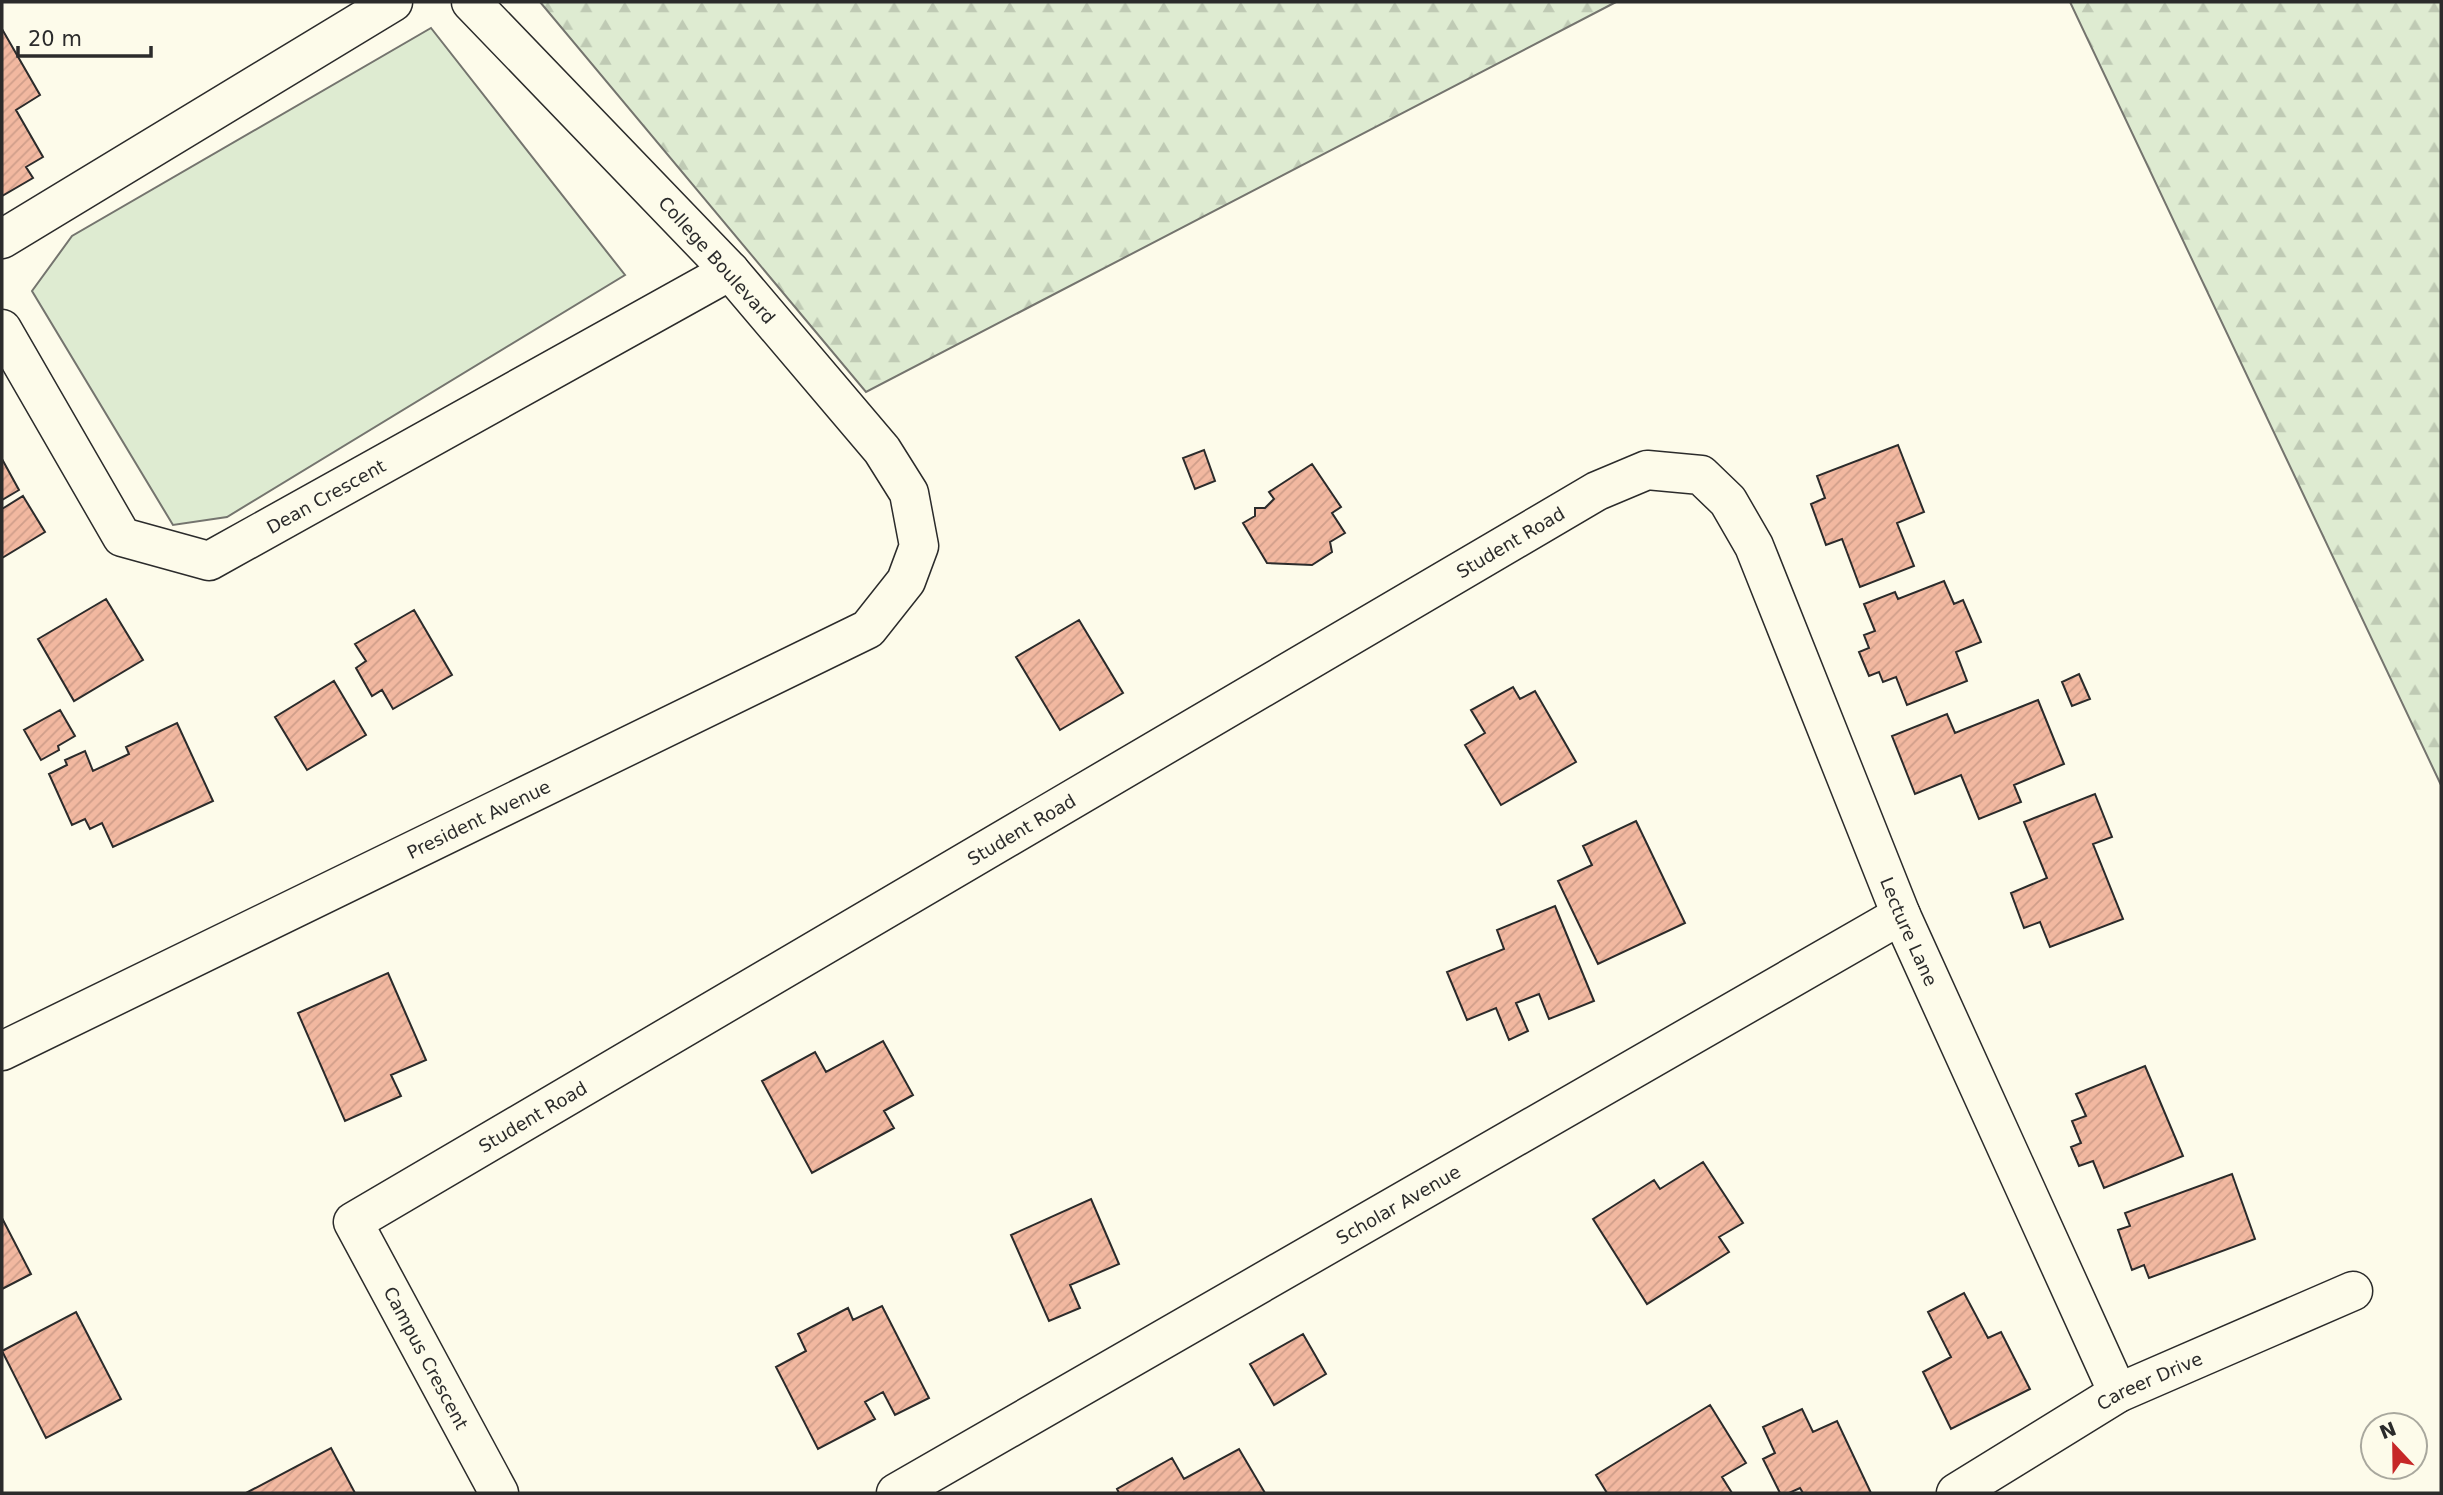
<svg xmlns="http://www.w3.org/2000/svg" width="2443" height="1495" font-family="'DejaVu Sans',sans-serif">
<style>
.forest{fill:url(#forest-firs);stroke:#74746e;stroke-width:2}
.green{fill:#deebd1;stroke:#74746e;stroke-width:2}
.building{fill:url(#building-hatch);stroke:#2b2b2b;stroke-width:2}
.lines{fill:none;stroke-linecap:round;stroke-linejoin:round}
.minor-casing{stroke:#2b2b2b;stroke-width:41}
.minor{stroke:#fdfbea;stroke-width:38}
.labels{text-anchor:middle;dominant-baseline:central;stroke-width:5;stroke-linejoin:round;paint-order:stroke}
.street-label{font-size:18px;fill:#2b2b2b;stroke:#fdfbea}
</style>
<defs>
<pattern id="forest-firs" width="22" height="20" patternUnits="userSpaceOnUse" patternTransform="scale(1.75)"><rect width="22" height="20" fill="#deebd1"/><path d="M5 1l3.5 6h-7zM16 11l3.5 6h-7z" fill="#bfcab4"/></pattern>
<pattern id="building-hatch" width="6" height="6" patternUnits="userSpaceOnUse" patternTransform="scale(1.75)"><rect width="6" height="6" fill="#f2b8a0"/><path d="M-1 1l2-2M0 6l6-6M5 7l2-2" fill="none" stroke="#d09e8a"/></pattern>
</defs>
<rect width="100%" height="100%" fill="#fdfbea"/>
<!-- forest -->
<path class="forest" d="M540,2H1616L866,392Z
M2070,2H2441V785Z"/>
<!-- green -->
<path class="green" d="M431,28L625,275L227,517L173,525L32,291L72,236Z"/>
<!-- building -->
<path class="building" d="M2,29L40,95L16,110L43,157L26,167L33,178L2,196Z
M1898,445L1924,512L1897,523L1914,566L1860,587L1842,539L1826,545L1811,504L1825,498L1817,476Z
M1204,450L1215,481L1195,489L1183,458Z
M2,459L19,490L2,500Z
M1312,464L1341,507L1332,513L1345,533L1330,542L1332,552L1312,565L1267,563L1243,523L1255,516V508H1265L1274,499L1269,492Z
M23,496L45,532L2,558V509Z
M1944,581L1954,604L1963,600L1981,642L1956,652L1967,681L1907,705L1896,677L1883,682L1879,672L1869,676L1859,652L1869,648L1864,635L1875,631L1864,604L1895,592L1898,599Z
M106,599L143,660L74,701L38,639Z
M414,610L452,675L393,709L382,690L372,696L356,668L366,661L355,644Z
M1079,620L1123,693L1060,730L1016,657Z
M2079,674L2090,699L2072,706L2062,682Z
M334,681L366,735L307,770L275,717Z
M1513,687L1520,699L1535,691L1576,762L1501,805L1465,745L1485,733L1471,710Z
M2038,700L2064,764L2014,785L2021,802L1979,819L1961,775L1915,794L1892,736L1947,714L1955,733Z
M60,710L75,736L58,746L59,750L41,760L24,730Z
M177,723L213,801L113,847L102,823L90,829L85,819L72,825L49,774L67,765L65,760L85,751L93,771L129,754L126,747Z
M2095,794L2112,837L2093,844L2123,919L2050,947L2040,922L2024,928L2011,893L2047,878L2024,822Z
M1636,821L1685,923L1598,964L1558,881L1592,865L1583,846Z
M1555,906L1594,1001L1549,1019L1539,994L1516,1003L1528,1031L1509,1040L1496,1008L1467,1020L1447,972L1504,949L1497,930Z
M388,973L426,1060L391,1075L401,1096L345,1121L298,1013Z
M883,1041L913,1095L884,1111L894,1128L812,1173L762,1081L815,1052L826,1072Z
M2145,1066L2183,1156L2104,1188L2093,1161L2079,1166L2071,1147L2081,1143L2072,1121L2086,1116L2076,1094Z
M1703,1162L1743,1223L1719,1237L1729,1252L1647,1304L1593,1219L1654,1180L1660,1189Z
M2232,1174L2255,1239L2149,1278L2144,1265L2132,1270L2118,1230L2130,1226L2125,1213Z
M1091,1199L1119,1264L1070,1285L1080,1308L1049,1321L1011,1235Z
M2,1218L31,1274L2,1289Z
M1964,1293L1988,1338L2001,1332L2030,1389L1951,1429L1923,1372L1951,1357L1928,1312Z
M882,1306L929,1398L895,1415L883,1392L865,1402L875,1419L818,1449L776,1367L806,1351L798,1334L848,1308L853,1320Z
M76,1312L121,1399L46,1438L2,1351Z
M1303,1334L1326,1374L1274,1405L1250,1364Z
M1710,1405L1746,1463L1722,1477L1732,1493H1607L1596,1475Z
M1802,1409L1813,1432L1837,1421L1871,1493H1803L1800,1488L1789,1493H1780L1763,1459L1775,1453L1763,1427Z
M331,1448L355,1493H246Z
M1239,1449L1265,1493H1119L1117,1489L1172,1458L1184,1479Z"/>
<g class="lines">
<!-- minor casing -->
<g class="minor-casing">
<g id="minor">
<path d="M2,239L393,2"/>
<path id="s1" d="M2,329L122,537L209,561L730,271"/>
<path id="s2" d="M2,1051L868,629L906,581L919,546L909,493L882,450L730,271L471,2"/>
<path id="s3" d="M499,1493L353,1222L1597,491L1647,470L1701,475L1728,501L1754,546L1901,915L2118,1393"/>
<path id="s4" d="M896,1493L1901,915"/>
<path id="s5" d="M1956,1493L2118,1393L2353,1291"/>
</g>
</g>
<!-- minor -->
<use href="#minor" class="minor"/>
</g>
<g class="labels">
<!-- street labels -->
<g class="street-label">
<text transform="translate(717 260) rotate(48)">College Boulevard</text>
<text stroke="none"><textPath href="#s1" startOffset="464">Dean Crescent</textPath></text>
<text stroke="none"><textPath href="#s3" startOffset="1650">Student Road</textPath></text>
<text stroke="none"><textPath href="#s2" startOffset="530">President Avenue</textPath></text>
<text stroke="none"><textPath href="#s3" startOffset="1083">Student Road</textPath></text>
<text stroke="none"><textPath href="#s3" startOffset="2364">Lecture Lane</textPath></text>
<text stroke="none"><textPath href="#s3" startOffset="516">Student Road</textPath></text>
<text stroke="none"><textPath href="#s4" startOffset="579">Scholar Avenue</textPath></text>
<text transform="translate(426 1358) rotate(62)">Campus Crescent</text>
<text stroke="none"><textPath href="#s5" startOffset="224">Career Drive</textPath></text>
</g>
</g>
<!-- border -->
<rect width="2443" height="1495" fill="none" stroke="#2b2b2b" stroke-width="7"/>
<!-- north arrow -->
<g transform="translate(2394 1446) rotate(338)"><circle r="33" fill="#fdfbea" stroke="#a9a89e" stroke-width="2"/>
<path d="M0-5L12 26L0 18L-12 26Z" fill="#c62828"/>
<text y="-10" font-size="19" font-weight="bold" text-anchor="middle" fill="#2b2b2b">N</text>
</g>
<!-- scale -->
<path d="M18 46v10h133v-10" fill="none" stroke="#2b2b2b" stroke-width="3.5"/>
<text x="28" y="46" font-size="21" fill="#2b2b2b" stroke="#fdfbea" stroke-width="5" paint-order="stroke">20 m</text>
</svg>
